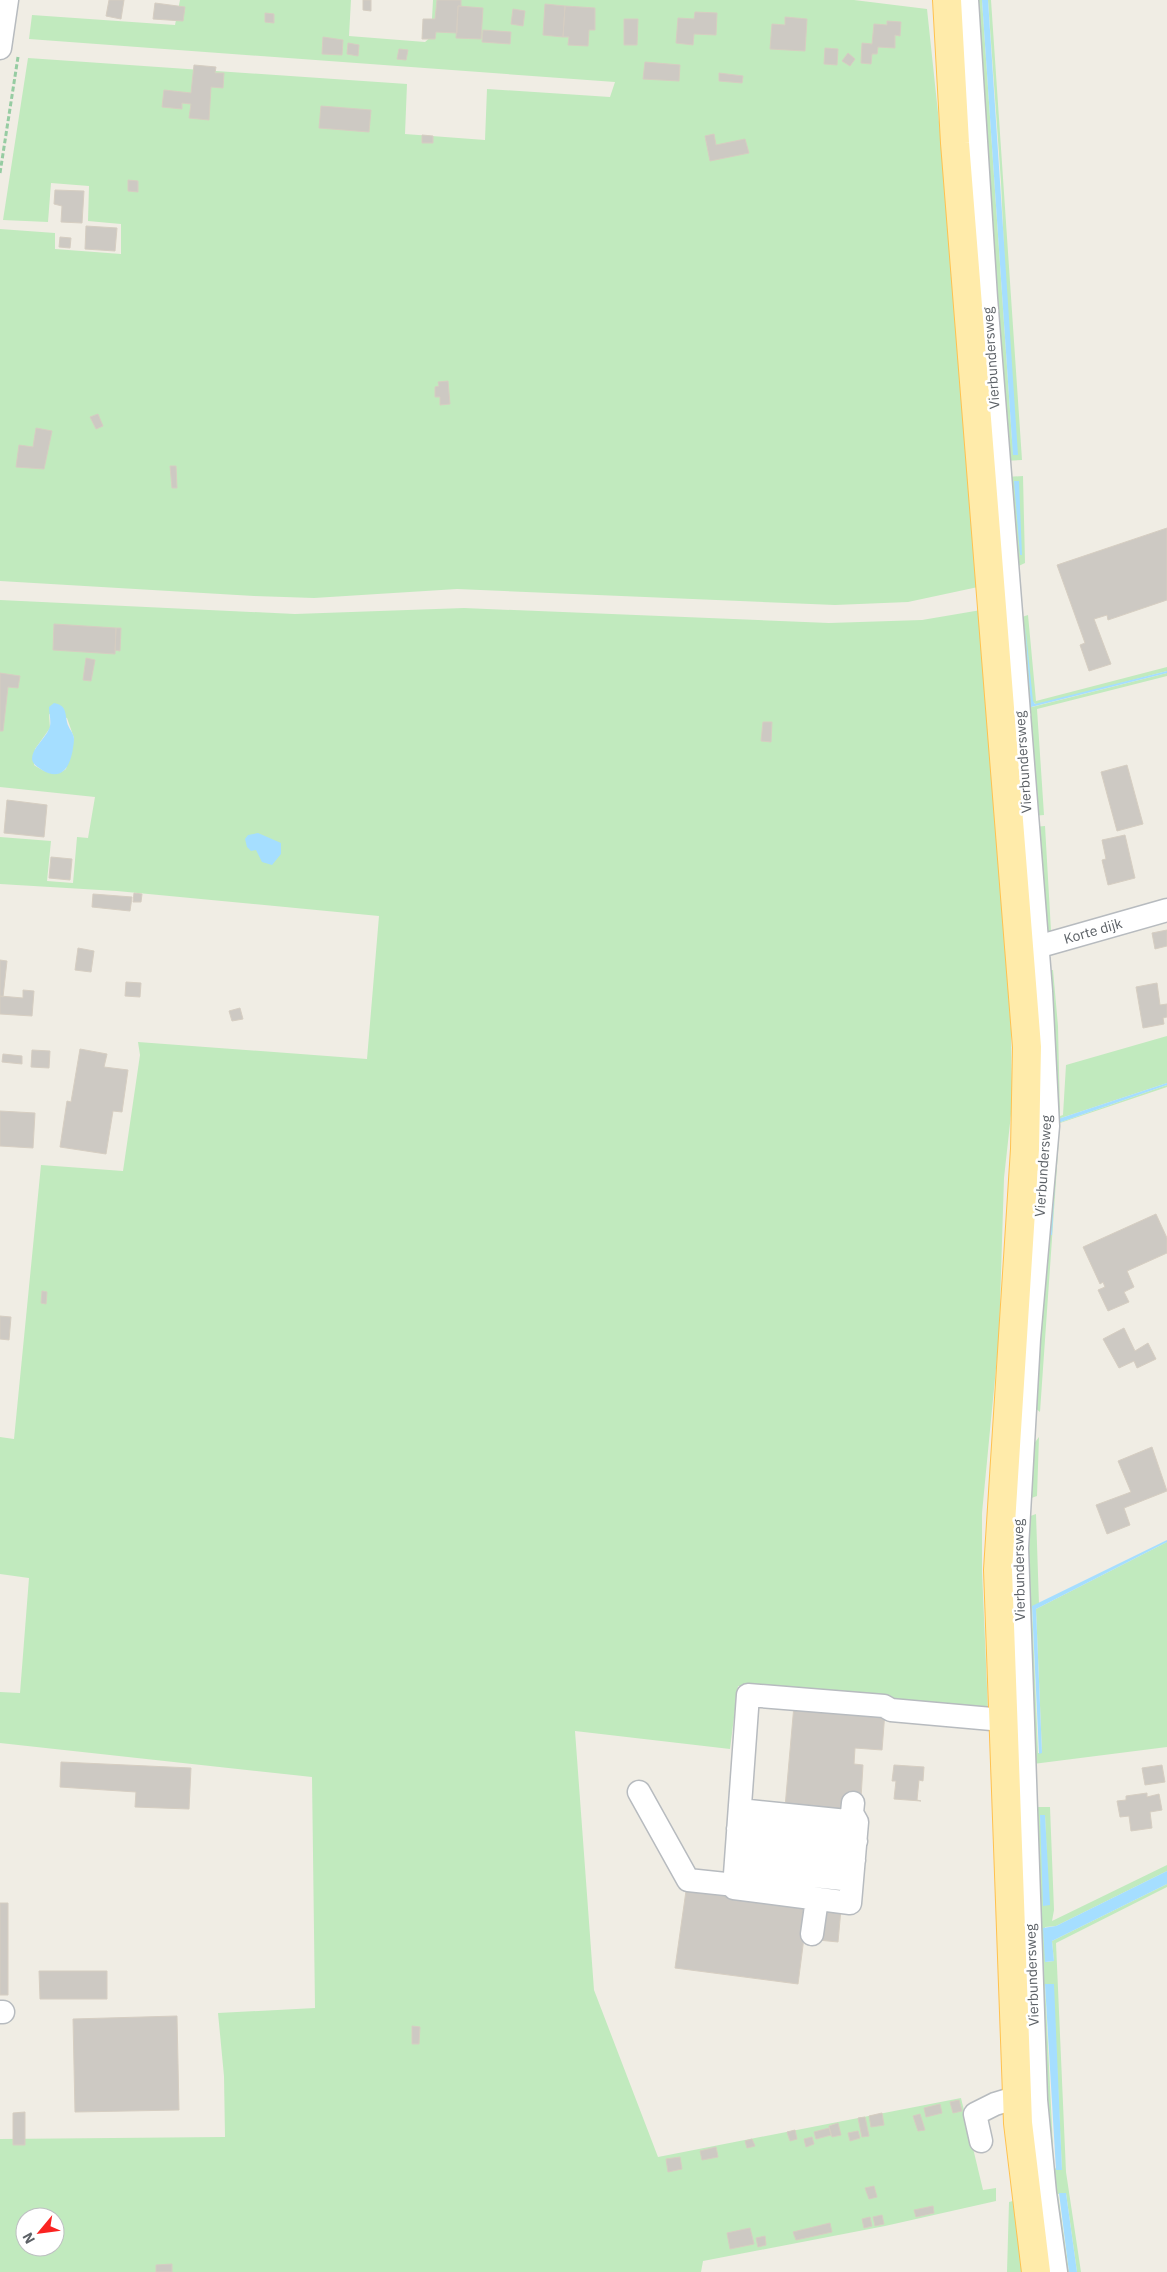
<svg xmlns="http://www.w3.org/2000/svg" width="1167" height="2272" font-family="'IBM Plex Sans',sans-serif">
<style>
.green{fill:#c1eabe;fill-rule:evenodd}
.water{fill:#a5deff}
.building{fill:#cdc9c3;stroke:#d6cec2}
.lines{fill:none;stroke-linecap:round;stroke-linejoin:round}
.minor-casing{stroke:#b7bbbf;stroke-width:25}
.major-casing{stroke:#ffc14f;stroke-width:30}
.path{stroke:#96cca2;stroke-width:3;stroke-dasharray:5 2.5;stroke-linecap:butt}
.minor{stroke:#fff;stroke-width:22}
.major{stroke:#ffebaa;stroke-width:28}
.labels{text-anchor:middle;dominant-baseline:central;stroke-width:5;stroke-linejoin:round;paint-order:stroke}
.street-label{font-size:14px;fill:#5c6166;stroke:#fff}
</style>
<rect width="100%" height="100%" fill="#f0ede4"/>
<!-- green -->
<path class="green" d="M180,0H351L349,36L425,42L431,37L433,0H854L927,9L941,141L978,587L908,602L835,605L457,589L314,598L254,596L0,581V229L55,233V249L121,254V224L88,221L89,186L51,183L48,222L3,220L28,58L407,84L405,134L485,140L487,89L610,97L615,82L29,39L32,15L175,25Z
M972,0H982L1013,455L1001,182L988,0H991L1022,460L1003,461Z
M1023,476L1025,563L1012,569L1005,477Z
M0,600L295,614L464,608L829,623L922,620L981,610L1011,1030L1012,1105L1004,1178L999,1337L982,1513V1571L988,1711L738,1686L730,1749L575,1731L594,1990L658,2157L961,2098L983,2190L996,2188V2201L885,2226L703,2261L701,2272H0V2139L225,2137L224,2076L218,2013L315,2008L312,1777L0,1743V1692L20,1693L29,1578L0,1574V1437L14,1439L41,1165L123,1171L140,1055L138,1042L367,1059L379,916L117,891L0,884V837L51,841L47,881L73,883L77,837L88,838L95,797L0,787ZM49,714L67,718L74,738L66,769C55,778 45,772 34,765L35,749L50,728ZM25,2217H55V2247H25Z
M1028,615L1036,701L1167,667V671L1037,705L1033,702L1032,707L1167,673V676L1037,709L1044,815L1032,816L1016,619Z
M1045,826L1051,931L1041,941L1033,827Z
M1051,970H1053L1058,1026L1060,1116L1063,1115L1066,1065L1167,1036V1083L1058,1119L1052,1235L1058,1123L1167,1085V1087L1060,1123L1040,1412L1030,1404L1045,975Z
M1039,1437L1037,1496L1023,1501L1026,1454Z
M1036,1514L1039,1604L1032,1608L1038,1753H1042L1036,1609L1167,1542V1747L1033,1764L1022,1519Z
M1031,1807H1050L1054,1910L1052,1921L1167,1865V1871L1056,1926L1045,1927V1962L1054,1961L1052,1941L1167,1884V1887L1056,1943L1066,2172L1081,2272H1077L1066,2193L1058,2194L1069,2272H1063L1048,2179ZM1040,1815H1045L1049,1905ZM1053,1984L1062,2170L1054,2168L1045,1985Z
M1013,2201L1022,2266L1023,2272H1007L1009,2202Z"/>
<!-- water -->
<path class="water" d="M982,0H988L1018,455H1013Z
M1014,481H1019L1022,555H1020Z
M1025,623L1033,701L1035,704L1167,671V673L1031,707Z
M54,703C66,705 65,712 67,722C68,728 74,733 74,739C73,758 66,785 42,770C38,767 33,765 32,759C32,748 45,739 49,729C52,723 49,714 49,707Z
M258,833L281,843V854L272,865L262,862L256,850L251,851L247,847L245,839L248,835Z
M1167,1083V1085L1058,1123L1052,1235H1049L1058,1119Z
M1167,1540V1542L1036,1609L1042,1753L1039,1754L1032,1606Z
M1040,1815H1045L1050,1905L1043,1906Z
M1167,1871V1884L1052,1941L1054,1961L1045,1962L1043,1928L1056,1926Z
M1045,1984H1054L1062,2170H1056Z
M1059,2193H1066L1077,2272H1069Z"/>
<!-- building -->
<path class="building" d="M109,0H124L121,19L106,16Z
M363,0H371V11L363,10Z
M437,0H461V6H458L457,33L436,32L435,39H422L423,19H435Z
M155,3L185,7L183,21L153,19Z
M545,4L565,6L563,37L543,35Z
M458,6L483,8L481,39L456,38Z
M565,6L595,8V30H589L588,46L568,45L569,37H563Z
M513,9L525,11L523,26L511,24Z
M695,12L717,13L716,35L694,34L693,45L676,43L678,18L694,19Z
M265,13L274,14V23L265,22Z
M785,17L807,19L805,51L770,49L772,24L785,25Z
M624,19H638L637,45H624Z
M887,21L901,22L900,36L895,35V48L878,47L877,54H872L871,64L861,63L862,43L872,44L874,24L887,25Z
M483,30L511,32L510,44L482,42Z
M323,37L343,40L342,55L322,54Z
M348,43L359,45L358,56L347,54Z
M825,48L838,49L837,65L824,64Z
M399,49L408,50L406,60L397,59Z
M848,53L855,59L850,66L842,61Z
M645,62L680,65L679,81L643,79Z
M194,65L216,67L215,73H224L223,88L211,87L209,120L189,118L191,104L182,103V109L162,107L164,90L191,93Z
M719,73L743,76L742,83L719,81Z
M321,106L371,110L369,132L319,128Z
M714,134L716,145L745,139L749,153L710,161L705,136Z
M422,135L433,136V143H422Z
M128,180L138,181V192L128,191Z
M55,190L84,191L82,223L61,222L62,206L54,204Z
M86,226L117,228L115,251L85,249Z
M60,237L71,238L70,248L59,247Z
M448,381L450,404L440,405V397H435V387L439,386L438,382Z
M98,414L103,426L96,429L90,417Z
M36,428L52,431L44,469L16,467L19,445L33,447Z
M170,466H176L177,488H172Z
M1167,528V600L1108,620L1107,615L1094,619L1111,664L1089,671L1080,645L1085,643L1057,565Z
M54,624L116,628L115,654L53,650Z
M116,628H121L120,651L115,650Z
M86,658L95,660L91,681L83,680Z
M0,673L20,676L18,688L8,687L3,731H0Z
M763,722H772L771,742L761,741Z
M1127,765L1143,824L1117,831L1101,772Z
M7,800L47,805L44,837L4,833Z
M1125,835L1135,878L1108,885L1102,860L1106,859L1102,840Z
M51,857L72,859L70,880L49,878Z
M134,893L142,894L141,902H133Z
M93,894L132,897L130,911L92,907Z
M1167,930V946L1155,949L1152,933Z
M78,948L94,951L91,972L75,970Z
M0,960L7,961L3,997L0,996Z
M126,982L141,983L140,997L125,996Z
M1157,983L1160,1005L1167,1004V1017L1163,1018L1164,1024L1143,1028L1136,987Z
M23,990L34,991L32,1016L0,1014V996L23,998Z
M240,1008L243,1019L232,1021L229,1011Z
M80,1049L107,1054L104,1067L128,1070L122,1112L113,1111L106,1154L60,1147L67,1101L71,1102Z
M32,1050L50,1051L49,1068L31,1067Z
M3,1054L22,1056V1064L2,1062Z
M0,1111L35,1113L33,1148L0,1146Z
M1156,1214L1167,1238V1253L1127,1271L1134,1287L1124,1292L1129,1302L1108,1311L1098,1290L1105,1287L1103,1282L1100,1284L1083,1247Z
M42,1291L47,1292L46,1304L41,1303Z
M0,1316L11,1317L9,1340L0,1339Z
M1124,1328L1135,1351L1148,1343L1156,1359L1137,1368L1134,1361L1119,1368L1103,1339Z
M1152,1447L1167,1491L1124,1508L1130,1525L1107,1534L1096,1505L1131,1492L1118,1461Z
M794,1705L885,1712L882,1750L855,1748L854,1764L863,1765L861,1798L843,1812L785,1807Z
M61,1762L191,1768L189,1809L135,1807L136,1792L60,1787Z
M894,1765L924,1767L923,1781L919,1780L917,1800L921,1801L894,1799L896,1781H892Z
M1162,1765L1165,1782L1145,1785L1142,1768Z
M1147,1793V1797L1159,1794L1162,1810L1150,1812L1152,1828L1131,1831L1129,1816L1120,1817L1117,1801L1126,1800V1796Z
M686,1891L808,1907L798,1984L675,1968Z
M0,1903H8V1995H0Z
M821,1907L841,1909L838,1942L818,1940Z
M39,1971H107V1999H40Z
M177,2016L179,2110L75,2112L73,2019Z
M412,2026L420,2027L419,2044H412Z
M959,2100L962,2111L953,2113L950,2102Z
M940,2104L942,2113L926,2117L924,2108Z
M25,2112V2145H13V2113Z
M882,2113L884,2125L871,2127L869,2116Z
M920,2114L925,2130L918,2131L913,2116Z
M865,2117L869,2136L862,2137L858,2118Z
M838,2123L841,2135L832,2137L829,2126Z
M829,2128L831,2135L816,2139L814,2132Z
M795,2130L797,2139L790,2141L787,2132Z
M858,2131L860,2138L850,2141L848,2133Z
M812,2137L814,2144L806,2147L804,2139Z
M752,2139L755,2146L747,2148L745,2141Z
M716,2147L718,2157L702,2160L700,2151Z
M680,2157L682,2169L668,2172L666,2159Z
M874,2186L877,2197L869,2199L865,2188Z
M933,2206L934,2213L916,2217L914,2210Z
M882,2215L884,2224L875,2226L873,2217Z
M870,2217L872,2226L864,2228L862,2219Z
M830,2223L832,2232L796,2240L793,2232Z
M750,2228L754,2244L730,2249L727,2233Z
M765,2236L766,2245L758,2247L756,2238Z
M172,2264V2272H156V2265Z"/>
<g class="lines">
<!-- minor casing -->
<g class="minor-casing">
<path id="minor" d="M967,0L986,298L1041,991L1048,1126L1029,1339L1017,1548L1036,2100L1045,2193L1056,2272
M0,48L7,0
M1023,949L1037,947L1167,910
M639,1792L688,1880L735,1885
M853,1803L852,1813L857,1822L850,1903L734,1888L748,1695L884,1706L891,1710L1003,1720
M740,1810L857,1822
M738,1829L856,1841
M737,1848L854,1860
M736,1868L852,1880
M812,1934L817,1899
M0,2012H3
M981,2141L975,2114L995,2104L1018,2097"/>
</g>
<!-- major casing -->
<g class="major-casing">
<path id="major" d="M947,0L955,143L1027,1047L1025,1149L998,1570L1018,2123L1036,2272"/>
</g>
<!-- path -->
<path class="path" d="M0,173L18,57"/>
<!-- minor -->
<use href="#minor" class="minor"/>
<!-- major -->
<use href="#major" class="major"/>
</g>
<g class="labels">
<!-- street labels -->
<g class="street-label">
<text transform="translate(991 358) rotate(-94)">Vierbundersweg</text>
<text transform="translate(1023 762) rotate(-94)">Vierbundersweg</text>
<text transform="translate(1093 931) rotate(-16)">Korte dijk</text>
<text transform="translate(1043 1166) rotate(-86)">Vierbundersweg</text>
<text transform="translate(1019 1570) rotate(-91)">Vierbundersweg</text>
<text transform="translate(1032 1975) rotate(-92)">Vierbundersweg</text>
</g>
</g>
<!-- north arrow -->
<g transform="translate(40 2232) rotate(241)"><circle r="24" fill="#ffffff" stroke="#bec0c2"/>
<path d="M0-4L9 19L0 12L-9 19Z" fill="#fa2321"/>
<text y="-8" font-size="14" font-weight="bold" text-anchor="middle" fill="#5c6166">N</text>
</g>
</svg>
